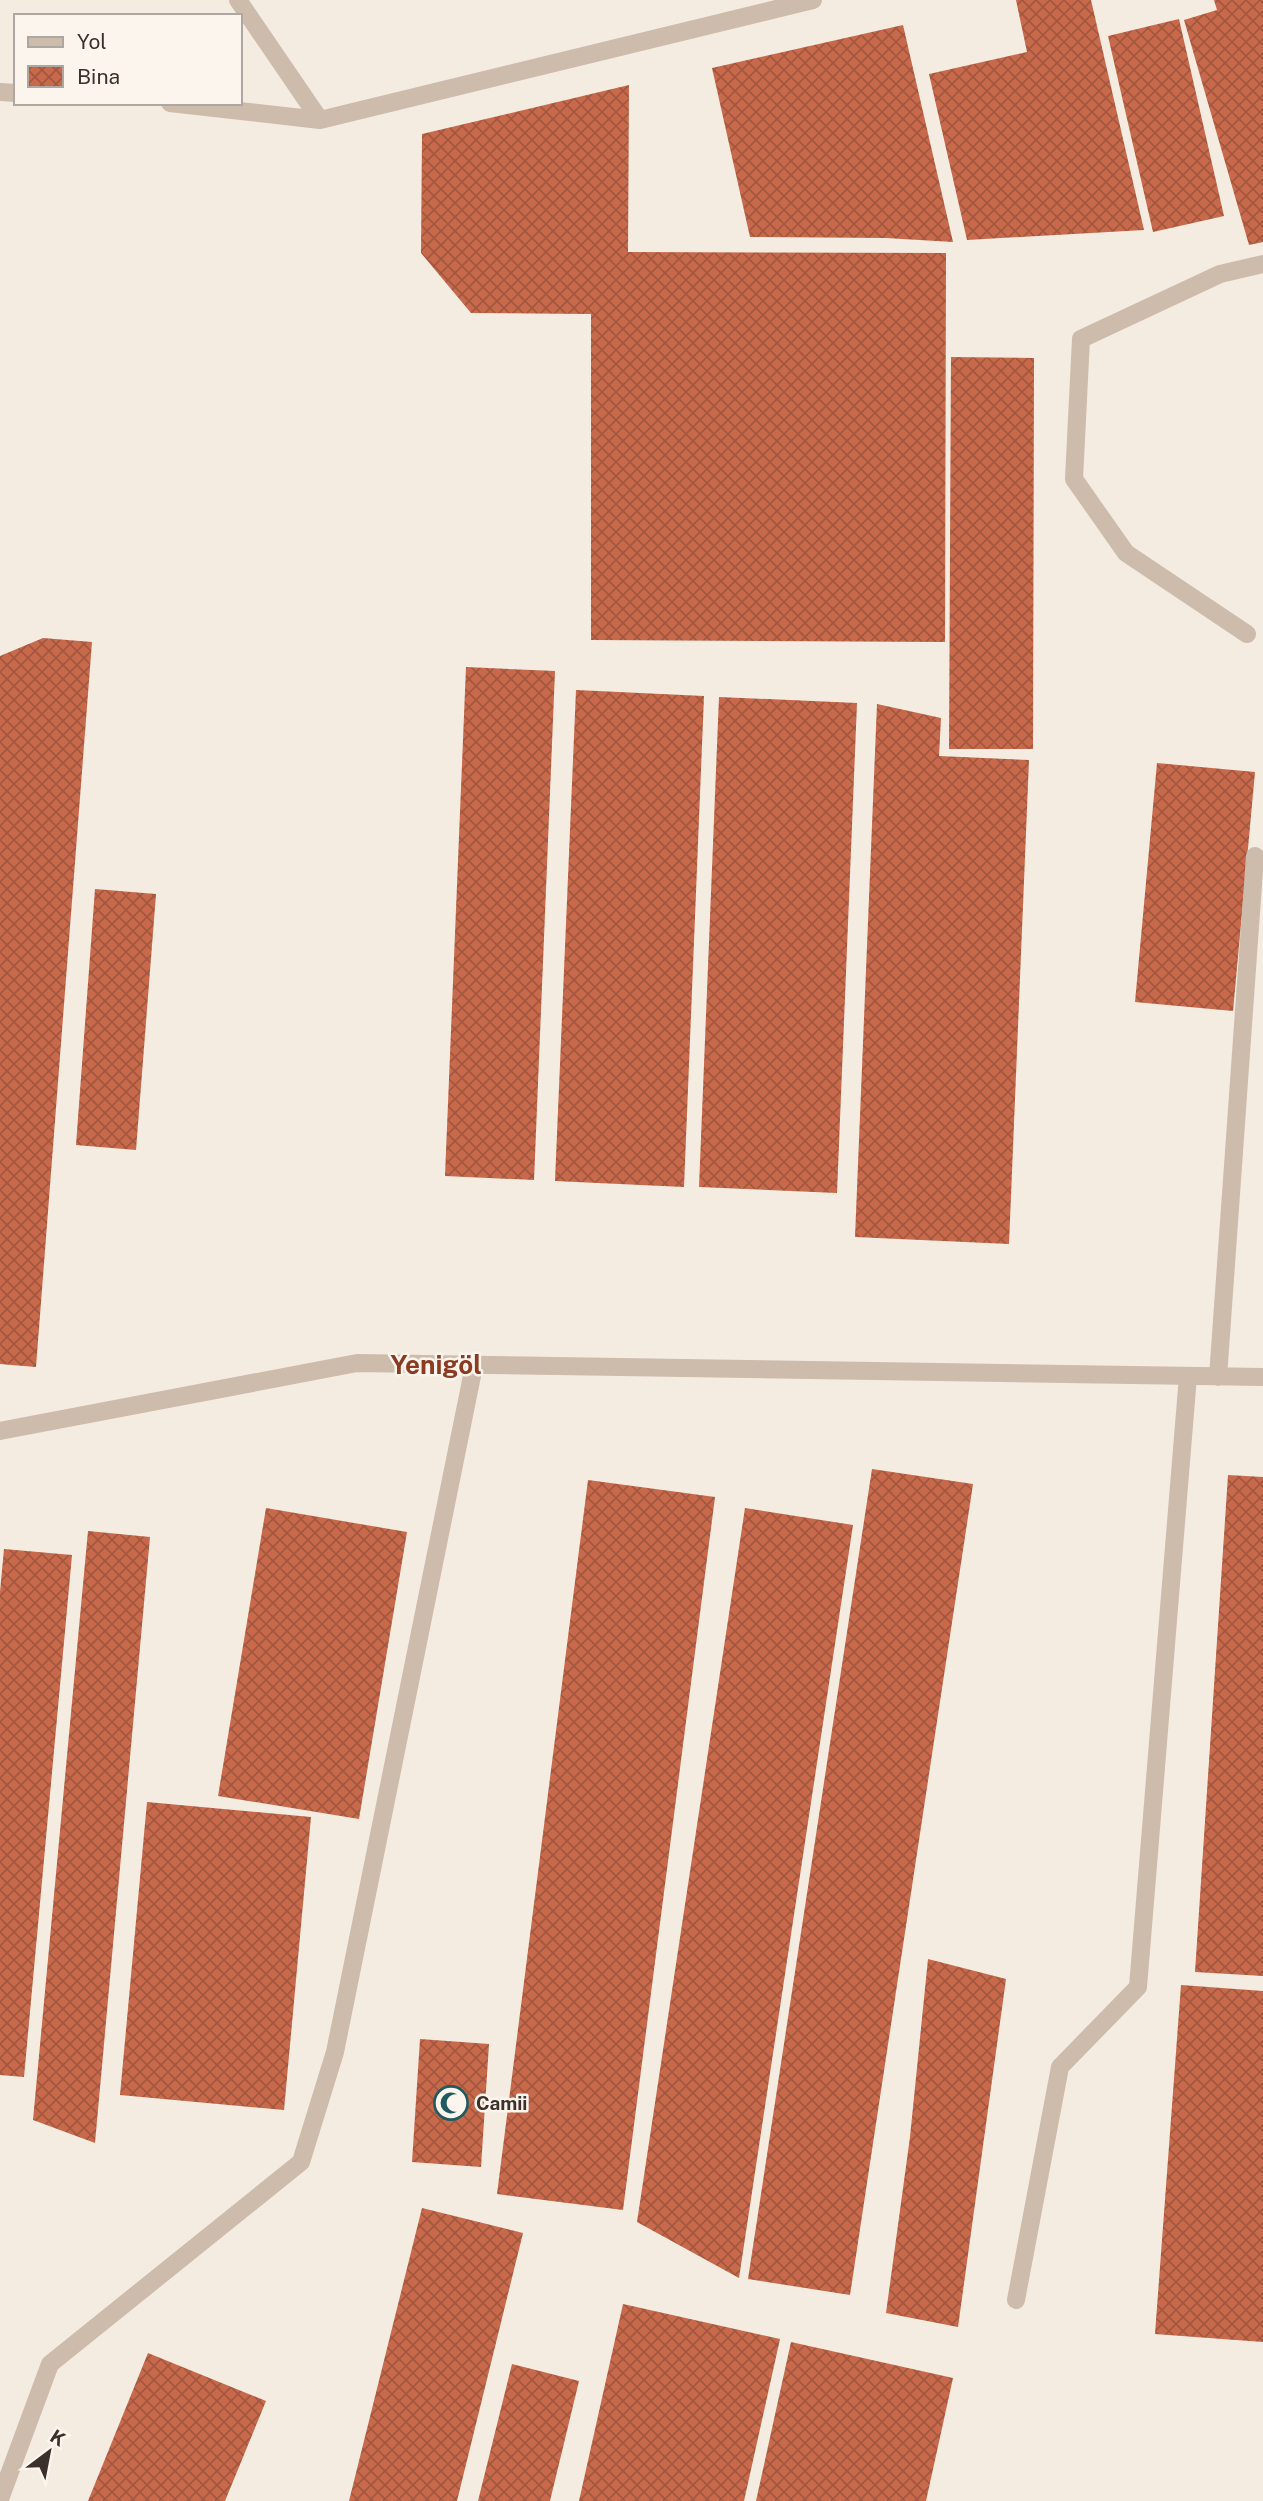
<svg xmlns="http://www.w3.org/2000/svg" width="1263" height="2501" font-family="'Public Sans',sans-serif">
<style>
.building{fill:url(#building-cross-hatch)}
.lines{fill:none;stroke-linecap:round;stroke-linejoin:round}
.street{stroke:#cdbbac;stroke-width:18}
.labels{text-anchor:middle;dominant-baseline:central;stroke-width:5;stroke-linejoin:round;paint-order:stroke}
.poi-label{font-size:19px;font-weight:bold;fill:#3b302b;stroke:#fbf5ee;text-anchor:start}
.district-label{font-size:26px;font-weight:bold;fill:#8c3b22;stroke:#fbf5ee}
</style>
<defs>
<pattern id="building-cross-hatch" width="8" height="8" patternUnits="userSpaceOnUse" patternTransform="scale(1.75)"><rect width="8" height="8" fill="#c8694b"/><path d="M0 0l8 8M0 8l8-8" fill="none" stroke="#a4573f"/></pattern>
</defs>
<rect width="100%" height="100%" fill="#f4ebe1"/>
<!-- building -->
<path class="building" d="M1016,0H1091L1144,230L967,240L929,74L1027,52Z
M1214,0H1263V242L1249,245L1184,20L1217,10Z
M1179,19L1224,216L1153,232L1108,36Z
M903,25L953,242L886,238L750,237L712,68Z
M629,85L628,252L946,253L945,642L591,640V314L471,313L421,253L422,134Z
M951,357L1034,358L1033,749H949Z
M43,638L92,642L36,1367L0,1364V656Z
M466,667L555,671L534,1180L445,1176Z
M576,690L704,696L684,1187L555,1181Z
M719,697L857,703L837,1193L699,1187Z
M877,704L941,718L939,756L1029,760L1009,1244L855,1237Z
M1157,763L1255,772L1233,1011L1135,1002Z
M95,889L156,894L136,1150L76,1145Z
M872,1469L973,1484L850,2295L748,2279Z
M1228,1475L1263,1477V1976L1195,1972Z
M588,1480L715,1497L623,2210L497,2194Z
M266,1508L407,1532L359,1819L218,1796Z
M745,1508L853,1525L739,2278L637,2222Z
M88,1531L150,1537L95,2143L33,2120Z
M4,1549L72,1555L24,2077L0,2075V1592Z
M147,1802L311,1817L284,2110L120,2095Z
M928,1959L1006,1979L958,2327L886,2313L910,2137Z
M1181,1985L1263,1991V2342L1155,2334Z
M420,2039L489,2044L481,2167L412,2162Z
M422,2208L523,2233L457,2501H349Z
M623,2304L780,2339L744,2501H579Z
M791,2342L953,2378L926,2501H756Z
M148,2353L266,2401L225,2501H88Z
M512,2364L579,2381L550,2501H478Z"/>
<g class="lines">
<!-- street -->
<path class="street" d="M238,0L320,120L813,0
M0,92L16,93
M170,103L320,120
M1247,634L1126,553L1074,479L1081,339L1220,274L1263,264
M1218,1377L1255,856
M0,1431L357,1363L1263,1377
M1016,2300L1060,2067L1138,1987L1188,1376
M0,2499L50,2364L301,2162L335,2052L474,1366"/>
</g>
<!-- icons -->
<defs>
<g id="mosque-ring" transform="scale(1.75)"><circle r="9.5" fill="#fbf5ee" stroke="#1f5a5e" stroke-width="1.5"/><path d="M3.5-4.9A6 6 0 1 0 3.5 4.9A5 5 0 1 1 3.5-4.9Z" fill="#1f5a5e"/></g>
</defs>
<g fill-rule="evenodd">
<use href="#mosque-ring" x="451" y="2103"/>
</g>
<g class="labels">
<!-- poi labels -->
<g class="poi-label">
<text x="476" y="2103">Camii</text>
</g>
<!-- district labels -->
<g class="district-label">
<text x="436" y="1364">Yenigöl</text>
</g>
</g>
<!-- legend -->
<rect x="14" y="14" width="228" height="91" fill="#fbf5ee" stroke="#aea6a0" stroke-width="2"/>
<rect x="28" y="37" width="35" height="10" fill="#cdbbac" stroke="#aea6a0" stroke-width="2"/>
<text x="77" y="49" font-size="21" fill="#3b302b">Yol</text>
<rect x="28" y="66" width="35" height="21" fill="url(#building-cross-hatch)" stroke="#aea6a0" stroke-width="2"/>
<text x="77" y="84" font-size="21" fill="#3b302b">Bina</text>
<!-- north arrow -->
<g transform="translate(49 2452) rotate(32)" stroke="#fbf5ee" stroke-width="5" paint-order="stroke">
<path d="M0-5L12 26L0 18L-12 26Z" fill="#3b302b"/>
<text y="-10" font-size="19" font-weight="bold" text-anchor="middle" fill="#3b302b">K</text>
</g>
</svg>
